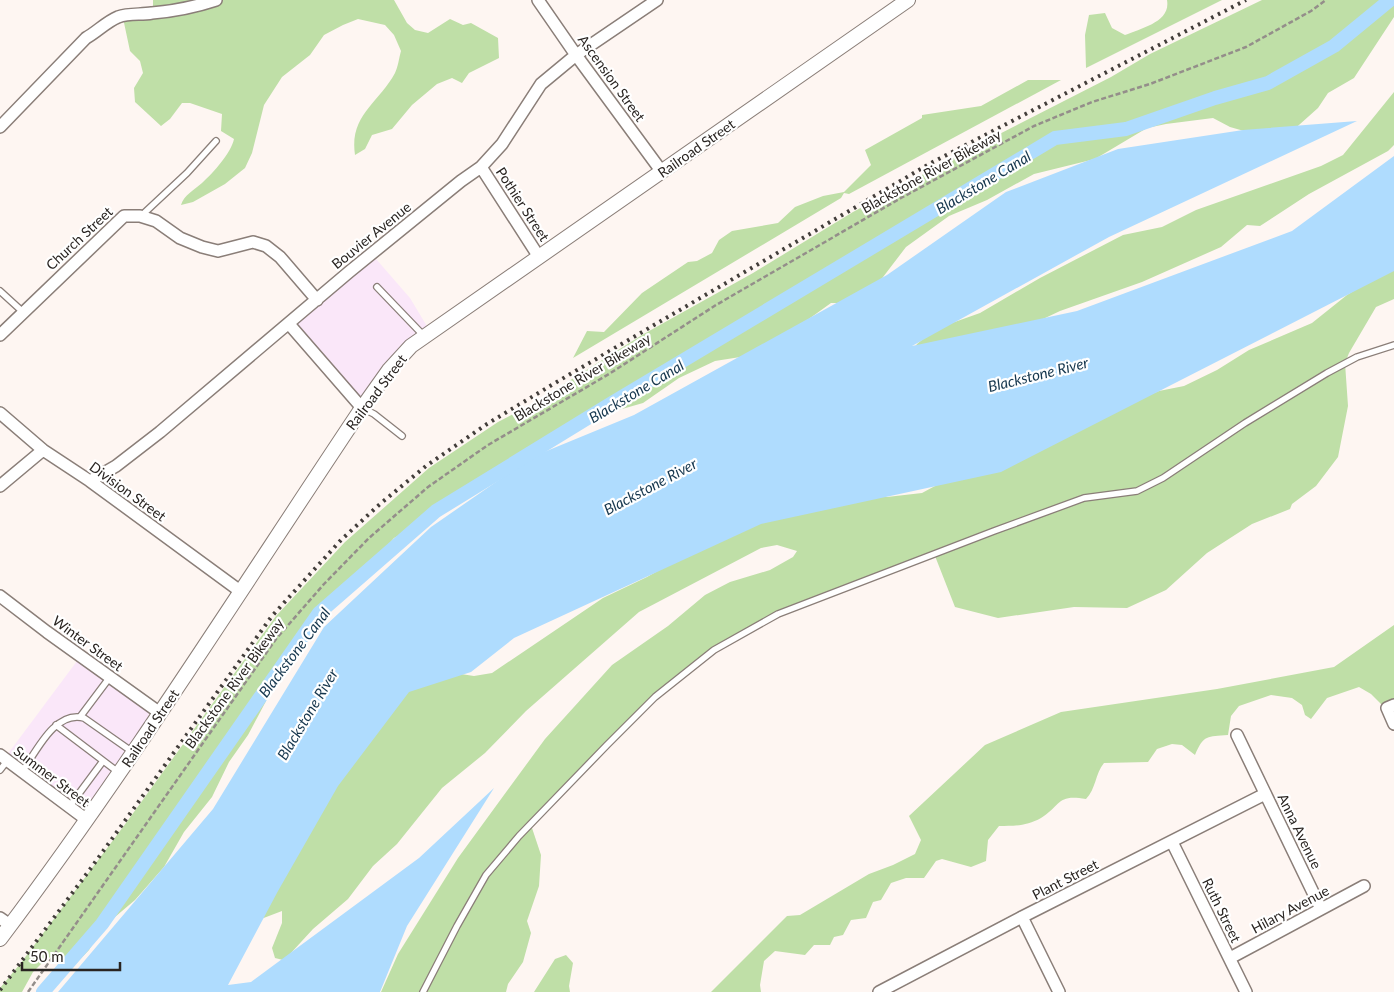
<svg xmlns="http://www.w3.org/2000/svg" width="1394" height="992" font-family="Lato,sans-serif">
<style>
.commercial{fill:#fae7f9}
.green{fill:#bfdfa7}
.water{fill:#afdcfe}
.lines{fill:none;stroke-linecap:round;stroke-linejoin:round}
.canal{stroke:#afdcfe;stroke-width:14}
.service-casing{stroke:#8a7e78;stroke-width:8}
.minor-casing{stroke:#8a7e78;stroke-width:14}
.tertiary-casing{stroke:#8a7e78;stroke-width:16}
.path{stroke:#948e8a;stroke-width:2.5;stroke-dasharray:5 2.5;stroke-linecap:butt}
.service{stroke:#fff;stroke-width:5.5}
.minor{stroke:#fff;stroke-width:11}
.tertiary{stroke:#fff;stroke-width:14}
.rail{stroke:#423d3a;stroke-width:4;stroke-dasharray:2.5 5;stroke-linecap:butt}
.labels{text-anchor:middle;dominant-baseline:central;stroke-width:4.5;stroke-linejoin:round;paint-order:stroke}
.street-label{font-size:14px;fill:#292421;stroke:#fff}
.water-label{font-size:15px;font-style:italic;fill:#16374e;stroke:#fff}
</style>
<rect width="100%" height="100%" fill="#fef6f2"/>
<!-- commercial -->
<path class="commercial" d="M370,252L410,298L428,328L362,403L288,318Z
M80,657L150,707L146,728L95,800L80,809L7,755Z"/>
<!-- green -->
<path class="green" d="M153,0H394L407,23L415,30L428,33L450,19L463,25L471,23L498,38L499,58L469,73L462,83L452,78L437,84L412,105L392,129L372,135L365,149L355,155C349,115 379,103 395,73C398,67 399,58 401,51L394,35L385,25L358,19L343,25L324,35L310,55L282,77L264,105L252,153L245,168L225,184L193,202L181,205C184,195 194,190 202,183C213,173 231,153 234,139L221,131L222,114L190,103H182L170,119L161,126L135,102L134,88L143,73L140,61L130,51L123,18L153,10Z
M1167,0H1222L1086,68L1085,35L1089,15L1105,13L1112,28L1125,35C1141,28 1171,22 1167,0Z
M1262,0H1394V17L1354,78L1328,93L1318,108L1290,133L1272,139L1230,127L1213,118L1166,124L1147,128L1095,159L1034,174L987,200L949,216L906,247L867,298L855,303H831L788,334L753,355L715,361L679,378L643,403L580,421L528,447L476,481L434,517L394,538L377,558L334,592L291,654L248,735L229,762L212,797L184,832L164,867L135,900L102,928L89,950L60,980L55,975L62,963L64,955L47,958L33,972L22,992H0V988L20,964L126,823L276,616L345,542L429,468L498,422L534,403L642,335L753,273L853,212L974,147L1111,77L1150,54Z
M1028,80H1061L849,194L844,193L841,198L573,358L587,331L604,332L642,293L688,262L697,261L712,253L719,240L732,231L778,223L795,207L823,196L844,192L871,165L865,150L922,118V115L981,106Z
M1394,92V145L1388,151L1309,194L1260,226L1247,225L1221,247L1142,282L1060,311L1009,335L913,350L917,344L935,329L980,313L1040,278L1123,235L1162,227L1196,210L1321,166L1343,155Z
M1394,266V299L1376,307L1349,353L1345,363L1348,406L1338,457L1316,486L1292,504L1290,509L1252,524L1207,553L1166,590L1127,608L1074,607L998,618L955,607L935,556L781,612L717,648L657,697L531,825L541,855L539,886L527,921L531,933L523,962L508,984L506,992H381L398,954L458,858L545,739L612,665L668,626L705,595L730,582L770,570L793,557L797,551L777,545L761,548L639,612L526,711L485,753L442,788L397,844L373,866L348,899L313,929L290,954L283,960L275,958L272,948L282,923V911L261,919L275,890L283,881L297,828L421,668L474,676L492,673L603,598L647,577L721,535L845,489L887,497L922,493L961,472L1159,391L1184,386L1217,370L1249,350L1312,323L1347,295Z
M1394,625V717L1371,694L1359,687L1327,698L1311,719L1305,715L1302,705L1292,698L1271,695L1239,706L1231,716L1228,735C1207,737 1204,734 1195,755L1182,745L1172,744L1157,749L1148,762L1104,763C1095,774 1096,789 1086,799C1056,794 1062,805 1041,818C1027,826 1014,826 999,826L988,840L986,861L971,867L942,859L936,861L924,878H906L891,883L881,900L873,902L866,918L851,920L843,935L834,937L830,945H814L805,955L775,951L764,961L760,985L761,992H711L787,916L800,915L869,874L893,865L915,854L921,840L909,816L985,745L1061,712L1217,689L1334,667Z
M566,955L573,963L569,986L570,992H534L555,959Z"/>
<!-- water -->
<path class="water" d="M1357,121L1109,237L912,346L1077,311L1292,231L1394,156V271L1001,472L761,524L514,638L471,672L409,692L338,786L278,891L228,985L251,982L419,858L494,788L407,926L380,992H58L213,809L324,627L431,527L532,457L634,415L887,275L1006,192L1118,149L1243,130Z"/>
<g class="lines">
<!-- canal -->
<path class="canal" d="M43,992L102,924L319,613L436,511L612,403L1055,138L1126,129L1215,98L1268,83L1334,46L1390,0"/>
<!-- service casing -->
<g class="service-casing">
<path id="service" d="M141,216L187,173L216,141
M377,287L424,336
M0,291L23,312
M362,408L374,414L402,436
M80,717L110,677
M56,725L118,772
M0,770L7,761
M22,772C36,752 55,710 84,718L134,753
M69,807L103,761
M423,992L457,926L486,875L519,836L607,745L655,697L714,650L778,614L994,531L1084,498L1137,491L1163,478L1245,423L1327,373L1357,357L1394,345"/>
</g>
<!-- minor casing -->
<g class="minor-casing">
<path id="minor" d="M538,0L576,55L662,172
M0,127L86,38C97,32 106,22 118,17C129,13 141,15 152,13C175,11 195,7 216,0
M481,167L539,257
M289,324L362,408
M0,335L124,216H140L156,221L180,238L202,247L218,251L253,242L266,246L280,257L317,300
M0,413L43,450L90,481L240,591
M90,481L116,466L160,432L349,272L461,181L481,167L502,144L541,84L576,55L657,0
M0,486L43,450
M0,596L47,632L160,713
M1394,705L1387,708L1394,724
M1237,735L1321,909
M0,755L87,820
M1172,842L1246,992
M1022,917L1059,992
M0,918L10,925
M1230,958L1364,886
M879,992L1022,917L1265,794"/>
</g>
<!-- tertiary casing -->
<g class="tertiary-casing">
<path id="tertiary" d="M0,939C129,768 243,586 362,408L389,370L411,346L908,0"/>
</g>
<!-- path -->
<path class="path" d="M28,992L276,639L324,584L369,538L428,487L488,445L609,374L716,305L901,198L1034,126L1092,102L1150,84L1246,47L1311,11L1326,0"/>
<!-- service -->
<use href="#service" class="service"/>
<!-- minor -->
<use href="#minor" class="minor"/>
<!-- tertiary -->
<use href="#tertiary" class="tertiary"/>
<!-- rail -->
<path class="rail" d="M0,990L91,868L272,616L341,540L380,504L426,466L487,424L555,383L931,163L1246,0"/>
</g>
<g class="labels">
<!-- street labels -->
<g class="street-label">
<text transform="translate(612 78) rotate(54)">Ascension Street</text>
<text transform="translate(696 148) rotate(-35)">Railroad Street</text>
<text transform="translate(931 171) rotate(-29)">Blackstone River Bikeway</text>
<text transform="translate(523 204) rotate(57)">Pothier Street</text>
<text transform="translate(371 235) rotate(-39)">Bouvier Avenue</text>
<text transform="translate(79 238) rotate(-43)">Church Street</text>
<text transform="translate(582 377) rotate(-31)">Blackstone River Bikeway</text>
<text transform="translate(376 392) rotate(-53)">Railroad Street</text>
<text transform="translate(128 491) rotate(36)">Division Street</text>
<text transform="translate(88 643) rotate(36)">Winter Street</text>
<text transform="translate(234 683) rotate(-54)">Blackstone River Bikeway</text>
<text transform="translate(150 728) rotate(-56)">Railroad Street</text>
<text transform="translate(52 776) rotate(37)">Summer Street</text>
<text transform="translate(1300 831) rotate(64)">Anna Avenue</text>
<text transform="translate(1065 879) rotate(-27)">Plant Street</text>
<text transform="translate(1290 909) rotate(-28)">Hilary Avenue</text>
<text transform="translate(1222 910) rotate(64)">Ruth Street</text>
</g>
<!-- water labels -->
<g class="water-label">
<text transform="translate(983 182) rotate(-31)">Blackstone Canal</text>
<text transform="translate(1038 374) rotate(-14)">Blackstone River</text>
<text transform="translate(636 391) rotate(-31)">Blackstone Canal</text>
<text transform="translate(650 486) rotate(-28)">Blackstone River</text>
<text transform="translate(294 652) rotate(-53)">Blackstone Canal</text>
<text transform="translate(307 714) rotate(-59)">Blackstone River</text>
</g>
</g>
<!-- scale -->
<path d="M22 962v8h98v-8" fill="none" stroke="#292421" stroke-width="2.5"/>
<text x="30" y="962" font-size="15" fill="#292421" stroke="#ffffff" stroke-width="4" paint-order="stroke">50 m</text>
</svg>
